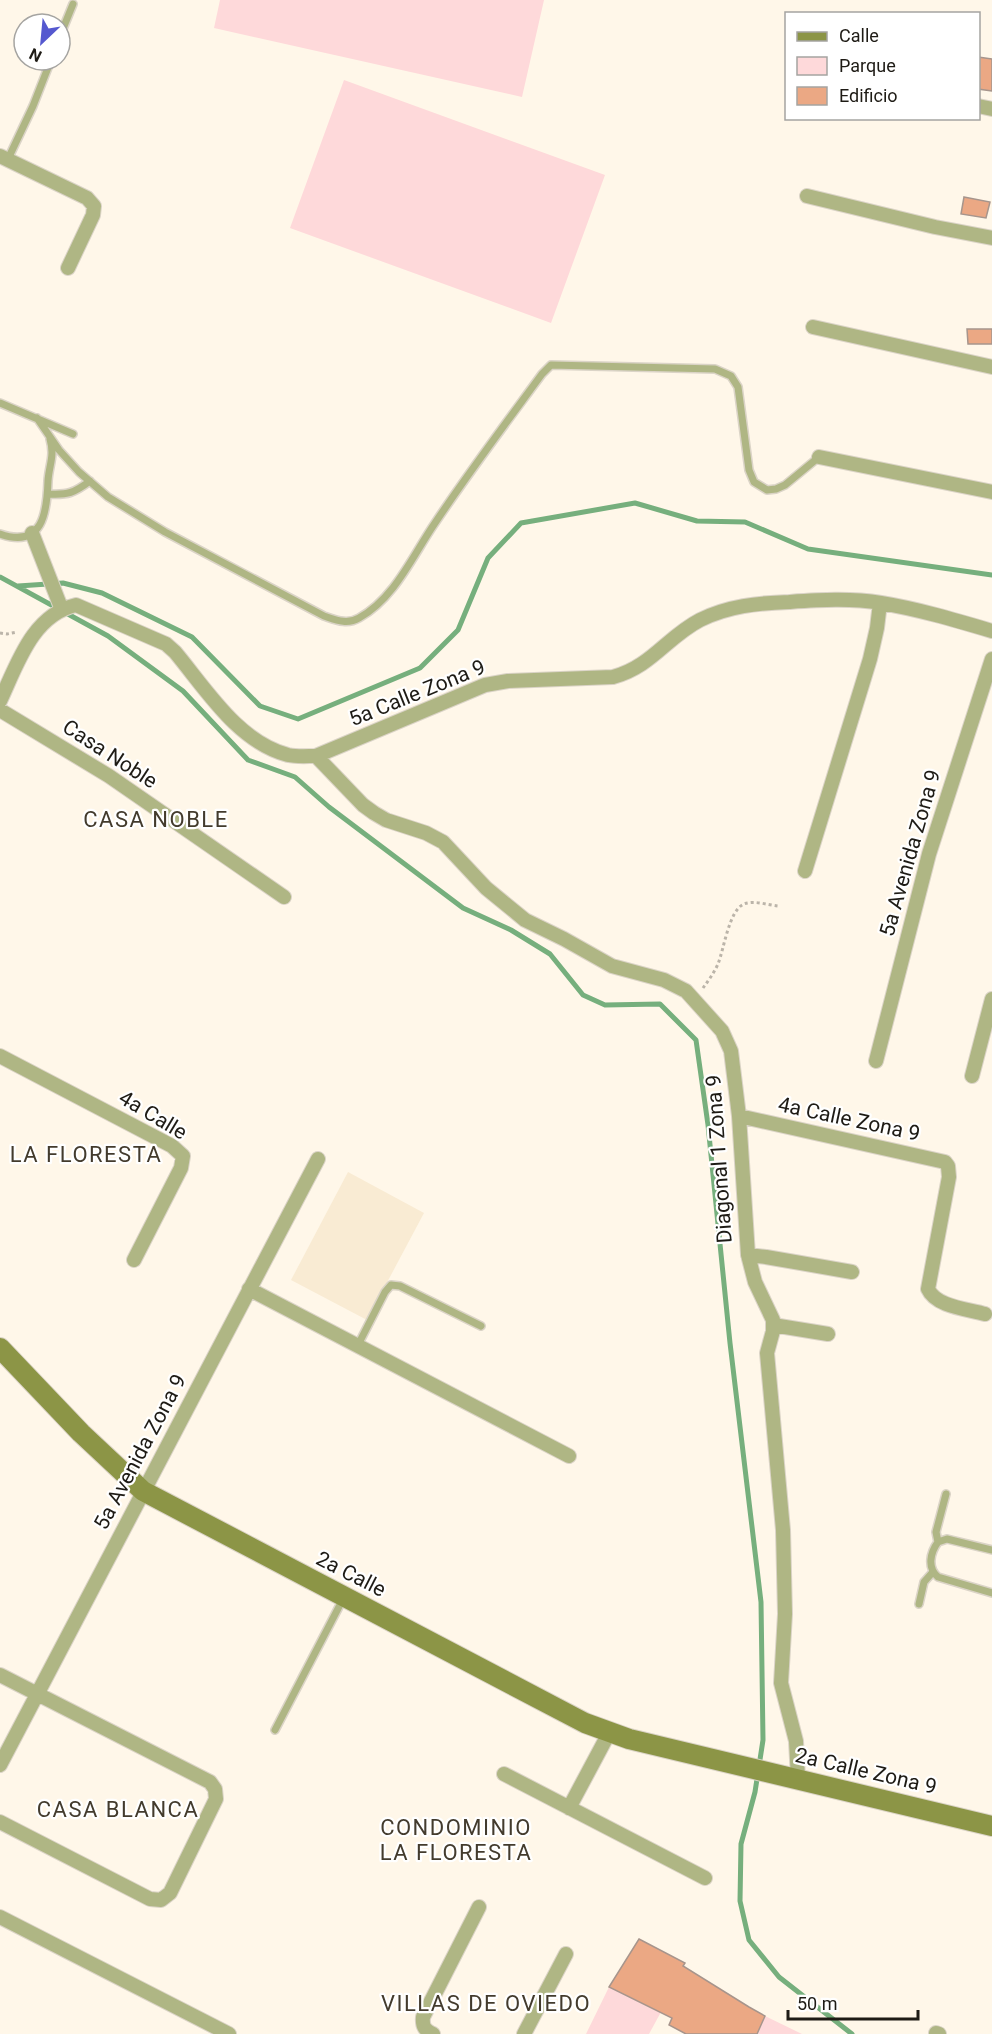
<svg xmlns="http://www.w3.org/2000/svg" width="992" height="2034" font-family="Roboto,sans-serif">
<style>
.built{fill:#f9ebd3}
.green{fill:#fed9da}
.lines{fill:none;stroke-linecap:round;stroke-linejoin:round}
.stream{stroke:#76af7d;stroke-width:5}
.building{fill:#eba884;stroke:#a7958c;stroke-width:1.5}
.lane-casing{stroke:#dbd4c7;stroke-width:10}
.street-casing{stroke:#dbd4c7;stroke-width:16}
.secondary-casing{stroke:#dbd4c7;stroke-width:22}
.path{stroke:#bbb4a9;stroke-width:3;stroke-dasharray:3 3;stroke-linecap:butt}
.lane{stroke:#afb684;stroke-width:7}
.street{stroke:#afb684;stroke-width:14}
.secondary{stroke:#8c9546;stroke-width:20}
.labels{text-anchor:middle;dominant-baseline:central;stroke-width:4.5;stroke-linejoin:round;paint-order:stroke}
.street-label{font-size:21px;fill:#1e1b15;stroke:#fff}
.neighbourhood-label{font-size:22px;letter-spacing:1.5px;fill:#433b2d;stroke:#fff}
</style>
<rect width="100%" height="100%" fill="#fff7e9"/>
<!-- built -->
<path class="built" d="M348,1172L424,1213L367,1320L291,1280Z"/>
<!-- green -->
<path class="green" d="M220,0H544L522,97L214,28Z
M344,80L605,175L551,323L290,228Z
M609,1987L661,2012L649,2034H586Z
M765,2016L802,2034H757Z"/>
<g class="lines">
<!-- stream -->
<path class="stream" d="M0,577L108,636L183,691L248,760L295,777L329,807L463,908L511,930L550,954L583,995L605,1005L660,1004L696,1040L708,1125L730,1343L761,1602L763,1740L755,1792L741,1844L740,1901L749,1940L779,1977L852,2034
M18,586L63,583L102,593L192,637L260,706L298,719L420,668L458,630L488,558L521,523L635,503L697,521L745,522L808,549L992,575"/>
</g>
<!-- building -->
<path class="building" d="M978,57L992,59V91L978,89Z
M964,197L990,202L986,218L961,214Z
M967,329H992V344H968Z
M639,1939L685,1963L683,1966L749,2007L765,2016L757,2034H686L669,2025L672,2018L609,1987Z"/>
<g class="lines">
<!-- lane casing -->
<g class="lane-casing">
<path id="lane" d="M60,36L73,4
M8,159L33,106L51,60
M0,403L73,434
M37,418L59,450L79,472L108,497L165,532L324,616C336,620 347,625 359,618C395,598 413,555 435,523C469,472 506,423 542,374L551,365L715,369L731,376L738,387L749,470L754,482L767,490L776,489L785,485L819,457
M49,494C68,495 74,493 90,481
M0,534C43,549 47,512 48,481C49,465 55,456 50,439
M357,1347L385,1292L391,1285L400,1286L481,1326
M946,1494L936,1532L938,1542C930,1553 927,1568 938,1577L992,1593
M938,1542L947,1539L992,1550
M919,1604L924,1582L932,1573
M275,1730L343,1599"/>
</g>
<!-- street casing -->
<g class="street-casing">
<path id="street" d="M978,106L992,109
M0,156L87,198L94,206L93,215L68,268
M807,196L935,227L992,238
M813,327L992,367
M819,457L992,492
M32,533L62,610
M0,701C17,665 32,615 76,605L166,644L175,652C206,689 238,742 288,755C297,757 307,756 316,756L485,685L508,681L613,677C651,667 667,637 700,620C728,606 758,603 789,602C820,600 850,598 881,603C918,609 955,620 992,631
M0,710L109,776L284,897
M316,756L363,805L374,813L386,820L426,833L443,842L486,888L525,920L564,939L612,966L664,980L686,991L722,1031L731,1051L739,1116L748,1255L755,1282L773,1320V1331L767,1353L783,1530L785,1614L781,1683L796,1741L798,1778
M805,871L870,659L877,628L880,603
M0,1056L172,1146L183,1156L181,1168L134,1260
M876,1061L929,854L992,659
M972,1076L992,999
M739,1116L945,1162L948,1166L949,1177L928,1289C936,1307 968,1309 985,1314
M748,1255L766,1257L852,1272
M249,1289L569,1456
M773,1325L828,1334
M0,1675L210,1782L215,1789L216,1799L170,1893L161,1900L150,1899L0,1822
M0,1765L318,1159
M504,1774L705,1878
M569,1808L609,1733
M0,1917L229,2034
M936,2033L939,2034
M433,2034C425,2030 422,2027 423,2017L479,1907
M524,2034L566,1954"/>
</g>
<!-- secondary casing -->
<g class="secondary-casing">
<path id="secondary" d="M0,1348L81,1433L143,1491L585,1723L629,1739L992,1826"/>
</g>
<!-- path -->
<path class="path" d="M0,633L7,634L17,632
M703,988C708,981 714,973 718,964C724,949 729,910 744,904C754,900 768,905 778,906"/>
<!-- lane -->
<use href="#lane" class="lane"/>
<!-- street -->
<use href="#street" class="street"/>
<!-- secondary -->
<use href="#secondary" class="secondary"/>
</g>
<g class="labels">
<!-- street labels -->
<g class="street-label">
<text transform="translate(417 693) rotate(-22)">5a Calle Zona 9</text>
<text transform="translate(110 754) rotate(33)">Casa Noble</text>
<text transform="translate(910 853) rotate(-74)">5a Avenida Zona 9</text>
<text transform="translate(153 1115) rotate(31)">4a Calle</text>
<text transform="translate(849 1119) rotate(12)">4a Calle Zona 9</text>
<text transform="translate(719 1159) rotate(-94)">Diagonal 1 Zona 9</text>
<text transform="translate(140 1452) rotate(-62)">5a Avenida Zona 9</text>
<text transform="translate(351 1574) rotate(27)">2a Calle</text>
<text transform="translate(866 1771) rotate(13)">2a Calle Zona 9</text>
</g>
<!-- neighbourhood labels -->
<g class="neighbourhood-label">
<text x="156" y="819">CASA NOBLE</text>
<text x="86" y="1154">LA FLORESTA</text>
<text x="118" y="1809">CASA BLANCA</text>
<text x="456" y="1827">CONDOMINIO<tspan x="456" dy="25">LA FLORESTA</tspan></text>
<text x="486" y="2003">VILLAS DE OVIEDO</text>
</g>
</g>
<!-- legend -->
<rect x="785" y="12" width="195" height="108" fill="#ffffff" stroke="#a5a4a1" stroke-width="1.5"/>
<rect x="797" y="32" width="30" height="9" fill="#8c9546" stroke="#a5a4a1" stroke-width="1.5"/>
<text x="839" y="42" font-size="18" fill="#1e1b15">Calle</text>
<rect x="797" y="57" width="30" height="18" fill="#fed9da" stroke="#a5a4a1" stroke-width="1.5"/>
<text x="839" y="72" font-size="18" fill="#1e1b15">Parque</text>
<rect x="797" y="87" width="30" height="18" fill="#eba884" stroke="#a5a4a1" stroke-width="1.5"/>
<text x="839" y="102" font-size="18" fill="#1e1b15">Edificio</text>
<!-- north arrow -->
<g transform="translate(42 42) rotate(206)"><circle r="28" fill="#ffffff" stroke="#a5a4a1" stroke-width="1.5"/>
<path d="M0-4.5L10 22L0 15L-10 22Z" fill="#5558cf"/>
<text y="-9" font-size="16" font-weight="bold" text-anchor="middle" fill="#1e1b15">N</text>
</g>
<!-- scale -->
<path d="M788 2010v9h130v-9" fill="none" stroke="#1e1b15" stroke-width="3"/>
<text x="797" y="2010" font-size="18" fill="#1e1b15" stroke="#ffffff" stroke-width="4.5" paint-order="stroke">50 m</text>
</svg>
